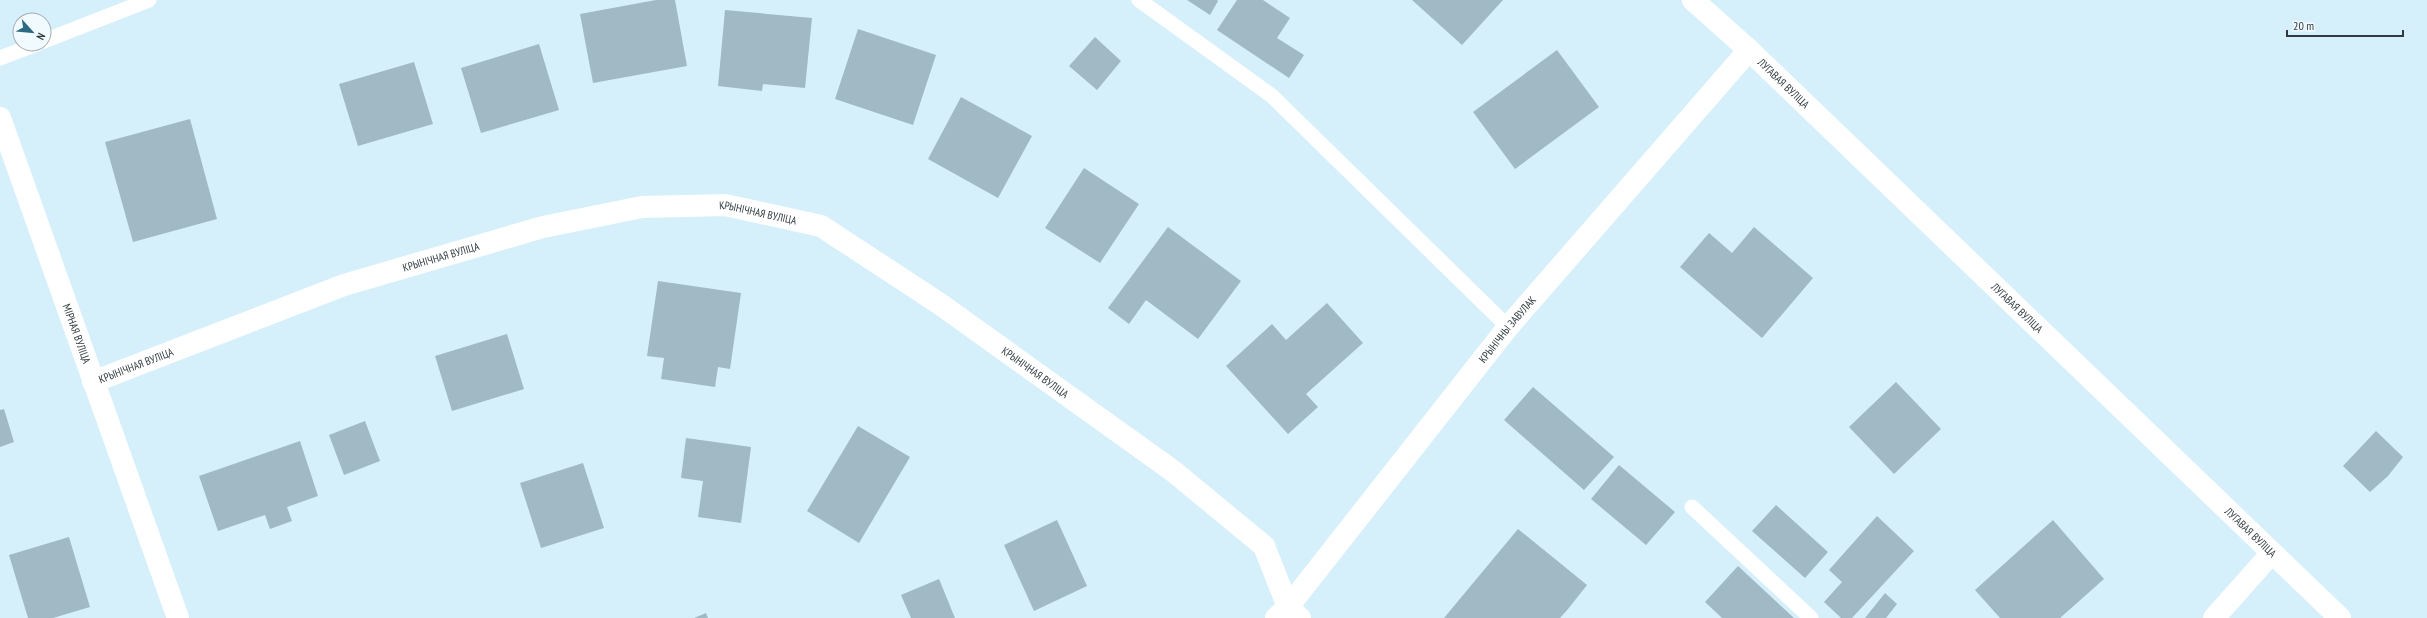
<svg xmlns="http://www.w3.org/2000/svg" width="2427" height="618" font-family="'PT Sans Narrow',sans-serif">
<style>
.building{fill:#a0b9c4}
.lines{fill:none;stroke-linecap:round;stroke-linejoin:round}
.service{stroke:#fff;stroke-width:15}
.minor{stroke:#fff;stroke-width:22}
.labels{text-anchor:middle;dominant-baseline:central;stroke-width:3.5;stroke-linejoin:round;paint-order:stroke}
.street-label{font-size:11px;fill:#313b3f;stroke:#f0faff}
</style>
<rect width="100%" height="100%" fill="#d6f0fb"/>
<!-- building -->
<path class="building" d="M656,0H675L687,66L593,83L580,14Z
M1187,0H1217L1218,1L1210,15Z
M1237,0H1263L1290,18L1277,38L1304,55L1289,78L1217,30Z
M1412,0H1503L1462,45Z
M725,10L812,18L805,88L763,84L762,91L718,86Z
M858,29L936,55L913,125L835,99Z
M1095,37L1121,61L1097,90L1069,66Z
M539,44L559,110L481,133L461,68Z
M1557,50L1599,107L1515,169L1473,112Z
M414,62L433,124L358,146L339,84Z
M961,97L1032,136L998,198L928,159Z
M190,119L217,219L133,242L105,142Z
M1084,168L1139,204L1100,263L1045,228Z
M1168,227L1241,281L1198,339L1146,300L1129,324L1108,308Z
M1754,227L1813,278L1762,338L1680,267L1709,233L1732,253Z
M658,281L741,293L730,369L718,367L715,387L661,379L664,358L647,356Z
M1327,303L1363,343L1306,394L1318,407L1288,434L1226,366L1272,324L1286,340Z
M507,334L524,389L452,411L435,356Z
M1896,382L1941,429L1894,474L1849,427Z
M1533,387L1614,457L1584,490L1504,420Z
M4,409L14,442L0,447V410Z
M365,421L380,461L344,475L329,435Z
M858,426L910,457L859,543L807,511Z
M2376,431L2403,457L2388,476L2370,492L2343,466Z
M686,438L751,447L741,523L698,517L703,481L681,478Z
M300,441L318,496L287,507L292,521L270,529L265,515L218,531L199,476Z
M583,463L604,528L541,548L520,483Z
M1619,465L1675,512L1646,545L1591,499Z
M1776,505L1828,552L1805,578L1752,531Z
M1877,516L1914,551L1852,618H1841L1824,602L1842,582L1829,570Z
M1057,520L1087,586L1034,611L1004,545Z
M2053,520L2104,579L2060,618H2000L1975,590Z
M1518,529L1587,585L1568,609L1560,618H1444Z
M69,537L90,607L53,618H28L9,555Z
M1738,566L1794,618H1722L1705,602Z
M939,579L955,618H911L901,595Z
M1885,593L1897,604L1886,618H1865Z
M706,613L708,618H694Z"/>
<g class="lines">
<!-- service -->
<path class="service" d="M1139,0L1272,96L1508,327
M44,41L149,0
M0,58L37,44
M1692,507L1811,618"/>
<!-- minor -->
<g class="minor">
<path id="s1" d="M1693,0L1749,50L2340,618"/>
<path id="s2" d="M0,118L178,618"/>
<path id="s3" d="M93,382L344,285L543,227L642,207L725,205L821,226L940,304L1173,471L1264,546L1288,607L1300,618"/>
<path id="s4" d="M1276,618L1288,607L1508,327L1749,50"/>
<path d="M2214,618L2271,554"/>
</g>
</g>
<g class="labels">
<!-- street labels -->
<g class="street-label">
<text stroke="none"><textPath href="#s1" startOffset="123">ЛУГАВАЯ ВУЛІЦА</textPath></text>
<text stroke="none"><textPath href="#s3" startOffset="694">КРЫНІЧНАЯ ВУЛІЦА</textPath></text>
<text stroke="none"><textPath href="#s3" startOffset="370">КРЫНІЧНАЯ ВУЛІЦА</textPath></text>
<text stroke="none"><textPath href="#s1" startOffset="447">ЛУГАВАЯ ВУЛІЦА</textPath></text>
<text stroke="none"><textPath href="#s4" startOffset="370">КРЫНІЧНЫ ЗАВУЛАК</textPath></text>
<text stroke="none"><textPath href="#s2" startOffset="229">МІРНАЯ ВУЛІЦА</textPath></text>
<text stroke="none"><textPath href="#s3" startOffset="46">КРЫНІЧНАЯ ВУЛІЦА</textPath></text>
<text stroke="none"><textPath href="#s3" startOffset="1018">КРЫНІЧНАЯ ВУЛІЦА</textPath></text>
<text stroke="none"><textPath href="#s1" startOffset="771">ЛУГАВАЯ ВУЛІЦА</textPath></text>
</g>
</g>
<!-- north arrow -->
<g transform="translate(32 32) rotate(117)"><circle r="19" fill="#f0faff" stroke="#a4aeb2"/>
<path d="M0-3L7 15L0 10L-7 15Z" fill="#2d6a81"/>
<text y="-6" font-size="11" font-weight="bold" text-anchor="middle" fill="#313b3f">N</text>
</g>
<!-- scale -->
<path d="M2287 30v6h116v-6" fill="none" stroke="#313b3f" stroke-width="2"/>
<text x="2293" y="30" font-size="12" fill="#313b3f" stroke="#f0faff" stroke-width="3" paint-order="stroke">20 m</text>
</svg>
